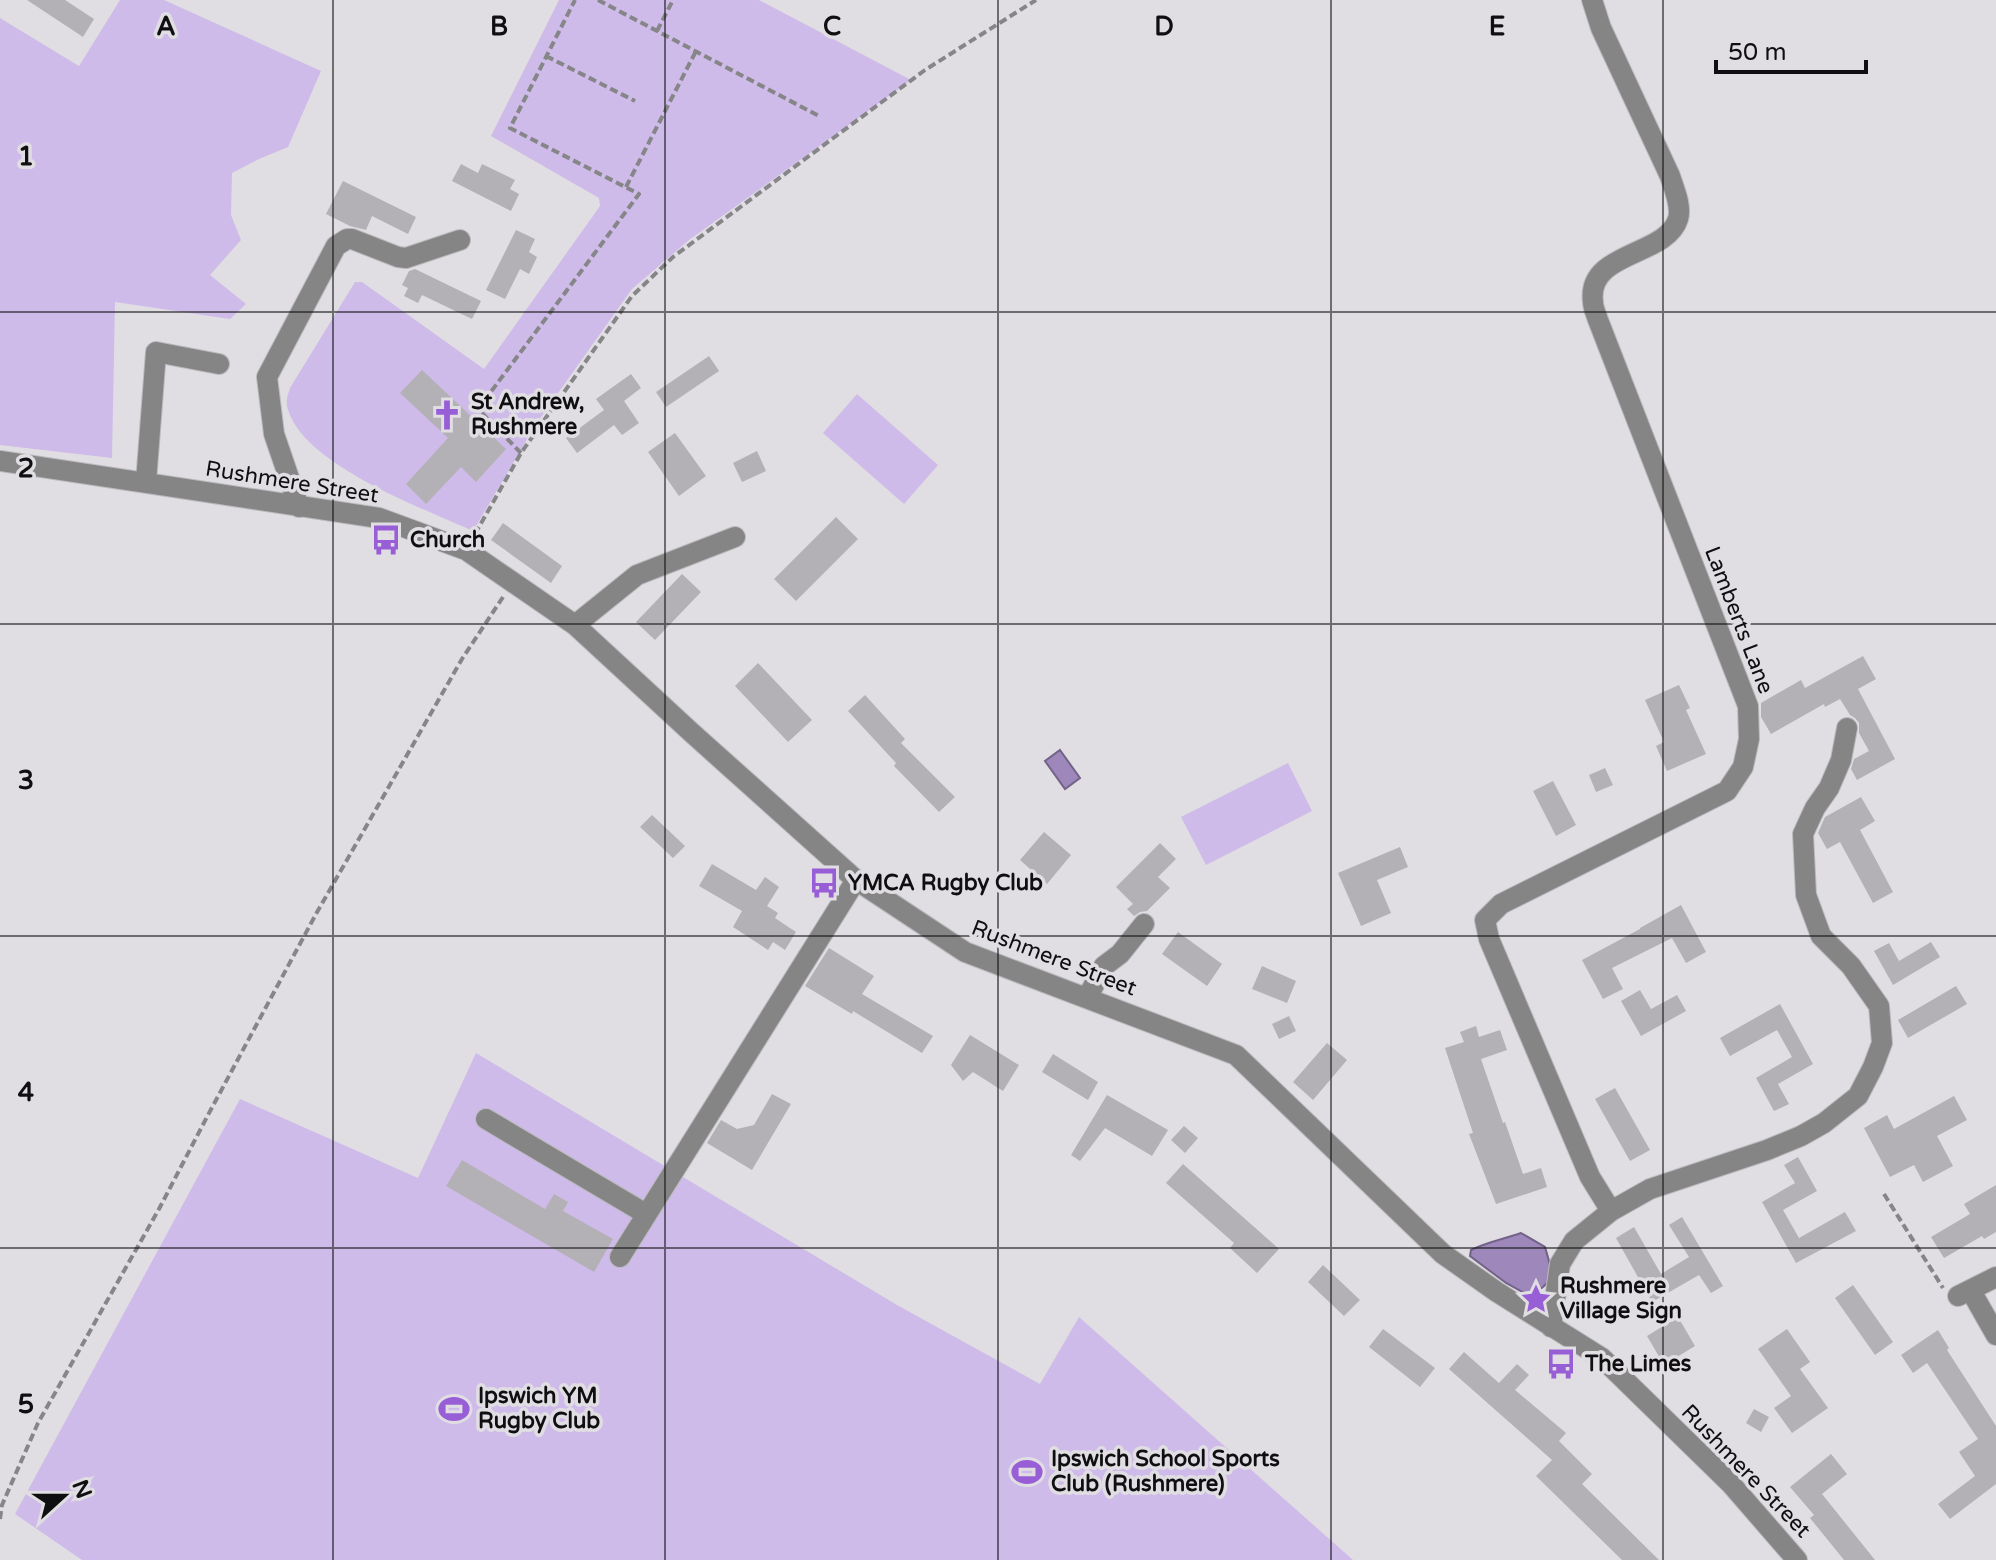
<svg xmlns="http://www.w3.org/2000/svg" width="1996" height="1560" font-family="'Varela Round',sans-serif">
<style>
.green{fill:#cebbe9}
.water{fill:#9e87bb;stroke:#736388;stroke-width:2}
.building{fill:#b3b1b5}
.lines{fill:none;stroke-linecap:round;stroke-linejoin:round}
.minor-casing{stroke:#bab9bc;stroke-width:22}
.path{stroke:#868588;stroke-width:4;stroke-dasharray:8 4;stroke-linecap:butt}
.minor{stroke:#858586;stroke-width:20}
.grid{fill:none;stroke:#0f0e10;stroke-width:2;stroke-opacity:0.55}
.labels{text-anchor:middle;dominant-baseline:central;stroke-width:7;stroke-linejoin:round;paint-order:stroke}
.poi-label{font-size:22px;font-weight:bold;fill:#0f0e10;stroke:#e0dee2;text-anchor:start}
.street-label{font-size:22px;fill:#0f0e10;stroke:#e0dee2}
.grid-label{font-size:26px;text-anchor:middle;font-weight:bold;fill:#0f0e10;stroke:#e0dee2;stroke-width:7;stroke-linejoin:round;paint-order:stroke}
</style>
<rect width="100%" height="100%" fill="#e0dee2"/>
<!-- green -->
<path class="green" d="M120,0H164L321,71L288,147L259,159L232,173L231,215L241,240L210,275L246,304L230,319L115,302L112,458L0,445V18L79,66Z
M559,0H759L911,80L689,240L632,289L536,424L473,531C423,508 300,464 287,406C286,400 288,394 290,388L355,282H362L484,369L600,206L599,198L491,136Z
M857,394L938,465L904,504L823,433Z
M1288,763L1312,811L1206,865L1181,817Z
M476,1053L897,1305L1040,1384L1079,1317L1353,1560H82L15,1514L240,1099L418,1178Z"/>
<!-- water -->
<path class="water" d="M1060,750L1080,778L1065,789L1045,761Z
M1521,1233L1545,1247C1553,1275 1557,1280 1530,1296L1506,1283L1470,1256L1471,1250C1487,1242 1504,1239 1521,1233Z"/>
<!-- building -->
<path class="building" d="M27,0H65L94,19L83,37Z
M461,164L478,173L482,164L515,180L510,189L519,194L511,211L452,181Z
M343,181L416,217L408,234L372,216L366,230L350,226L326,214Z
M516,230L535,239L529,252L537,257L529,274L520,269L505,299L486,290Z
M415,269L481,301L472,319L422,295L418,303L404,296L408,288L402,285L409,271Z
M709,356L719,371L666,407L656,392Z
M422,370L506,449L476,482L461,467L426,504L406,484L448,438L400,393Z
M631,374L641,388L624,401L639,423L622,435L614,425L577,453L566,438L604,410L596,399Z
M675,433L706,476L679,496L648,452Z
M757,451L766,471L742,482L733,463Z
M836,517L858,539L796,601L774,579Z
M503,523L562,566L551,583L491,540Z
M682,574L701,592L655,640L636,622Z
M1863,656L1876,679L1858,689L1895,759L1857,780L1851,769L1854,759L1869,751L1859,733V723L1855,718L1850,715L1840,699L1825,707L1824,704L1771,734L1761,717V703L1801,680L1805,688Z
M758,663L812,720L788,742L735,686Z
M1679,685L1690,708L1686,710L1706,754L1667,771L1656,746L1664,742L1645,700Z
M865,695L905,739L901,743L955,797L939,812L894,766L896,763L848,711Z
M1605,768L1613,785L1596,792L1589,775Z
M1553,781L1576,825L1556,836L1533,791Z
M1861,797L1875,821L1860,830L1893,892L1873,903L1840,842L1827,849L1818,833L1825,817Z
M652,815L685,846L673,858L640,827Z
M1044,832L1071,855L1047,884L1020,860Z
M1160,843L1176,859L1158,877L1170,888L1147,911L1140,912L1134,916L1127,909L1133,904L1116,887Z
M1400,847L1408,867L1377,880L1391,913L1361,926L1338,873Z
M712,864L756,890L765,877L779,887L767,906L778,913L775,918L796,932L785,950L773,942L768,950L733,927L742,911L699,886Z
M1681,905L1706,952L1686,963L1672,938L1612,968L1623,989L1603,999L1582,960L1640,929V928Z
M1178,932L1222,964L1207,986L1162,954Z
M1931,942L1940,957L1893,985L1874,951L1889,943L1899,961Z
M829,948L874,976L862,994L933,1036L922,1053L853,1011L852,1014L805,986Z
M1262,966L1296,981L1287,1003L1252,989Z
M1956,986L1967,1004L1908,1038L1898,1020Z
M1640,990L1651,1009L1677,995L1686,1011L1641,1036L1621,1001Z
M1780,1004L1813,1064L1778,1084L1789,1104L1774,1111L1756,1078L1792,1057L1777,1030L1730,1056L1720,1038Z
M1289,1016L1296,1031L1279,1039L1272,1024Z
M1476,1026L1479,1037L1500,1030L1507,1050L1481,1059L1503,1123L1505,1122L1523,1174L1541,1168L1547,1187L1496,1204L1469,1134L1473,1133L1445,1048L1464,1042L1460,1032Z
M970,1035L1019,1065L1003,1091L973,1072L963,1081L951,1065Z
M1327,1043L1347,1060L1313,1100L1293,1082Z
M1053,1054L1098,1082L1088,1100L1042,1072Z
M1615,1088L1650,1150L1630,1161L1595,1099Z
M772,1094L791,1104L752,1170L707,1143L721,1120L737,1129L754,1125Z
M1107,1095L1168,1130L1152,1156L1105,1128L1080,1161L1071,1155Z
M1954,1096L1967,1120L1937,1136L1953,1166L1923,1182L1914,1165L1890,1177L1864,1128L1887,1115L1894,1129Z
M1184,1126L1198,1138L1185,1153L1171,1140Z
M1798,1157L1817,1191L1783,1210L1799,1238L1845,1212L1856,1231L1796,1263L1762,1202L1795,1183L1784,1165Z
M462,1160L545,1209L554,1194L568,1202L563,1211L613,1239L594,1272L446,1186Z
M1183,1164L1279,1249L1257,1273L1230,1248L1234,1243L1166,1183Z
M1996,1185V1232L1984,1239L1982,1236L1944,1258L1931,1237L1970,1214L1964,1204Z
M1682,1217L1723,1286L1711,1293L1699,1275L1652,1302L1616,1238L1634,1227L1661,1274L1689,1257L1669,1225Z
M1323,1265L1360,1300L1344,1316L1308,1282Z
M1853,1285L1893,1342L1875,1355L1835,1298Z
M1678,1317L1695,1346L1664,1365L1647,1336Z
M1383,1329L1435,1368L1420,1387L1369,1347Z
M1787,1329L1810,1362L1800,1369L1828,1408L1792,1433L1774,1408L1791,1396L1758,1349Z
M1938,1330L1949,1348L1947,1350L1996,1426V1484L1950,1519L1938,1504L1975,1476L1959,1452L1978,1439L1927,1363L1913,1373L1901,1355Z
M1464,1352L1499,1383L1517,1364L1529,1375L1515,1390L1566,1433L1559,1441L1592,1474L1582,1484L1659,1560H1622L1536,1476L1552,1460L1449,1369Z
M1754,1409L1769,1417L1761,1432L1746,1423Z
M1831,1454L1847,1474L1822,1494L1875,1560H1844L1810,1518L1814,1515L1790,1487Z"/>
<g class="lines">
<!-- minor casing -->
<g class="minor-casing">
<path id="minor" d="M1592,0L1601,28L1670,176C1674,189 1682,206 1678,219C1666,257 1586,251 1593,302C1593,308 1596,314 1598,320L1748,706L1749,739L1743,767L1727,791L1501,904L1485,920L1489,939L1590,1177L1611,1211
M0,461L379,518L466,550L575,625L692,733L856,880L965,952L1236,1055L1443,1254L1497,1292L1602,1358L1731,1484L1797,1560
M146,482L156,352L219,364
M299,507L274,434L267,377L336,246L347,239H352L398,257L406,258L460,240
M575,625L637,575L735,537
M1087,998L1104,966L1120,954L1144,924
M486,1119L646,1214
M620,1257L856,880
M1971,1291L1996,1335
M1958,1296L1996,1277
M1551,1327L1560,1264L1574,1241L1611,1211L1650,1189L1767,1150L1801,1136L1824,1123L1858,1096L1873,1067L1882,1043L1879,1006L1851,966L1821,936L1806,895L1803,834L1815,808L1829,788L1841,760L1847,728"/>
</g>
<!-- path -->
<path class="path" d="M598,0L819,116
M657,31L673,0
M546,56L635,101
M626,187L696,51
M521,453L478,409L639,194L510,128L575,0
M475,534L521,453L632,296L673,257L925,70L1036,0
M1884,1194L1943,1288
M0,1519L2,1505L38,1423L159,1209L208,1115L316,914L462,659L503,597"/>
<!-- minor -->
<use href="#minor" class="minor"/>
</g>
<!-- grid -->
<path class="grid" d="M333,0V1560M665,0V1560M998,0V1560M1331,0V1560M1663,0V1560M0,312H1996M0,624H1996M0,936H1996M0,1248H1996"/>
<!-- icons -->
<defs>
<g id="church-bare" transform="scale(2.4)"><path d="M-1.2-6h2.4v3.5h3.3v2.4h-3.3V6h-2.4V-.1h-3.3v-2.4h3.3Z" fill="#985ed5" stroke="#e0dee2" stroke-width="2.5" paint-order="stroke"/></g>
<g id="bus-bare" transform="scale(2.4)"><path d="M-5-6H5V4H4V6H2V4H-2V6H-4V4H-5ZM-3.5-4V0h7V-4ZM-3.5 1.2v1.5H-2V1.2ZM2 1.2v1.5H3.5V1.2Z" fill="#985ed5" stroke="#e0dee2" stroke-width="2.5" paint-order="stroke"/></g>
<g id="sight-bare" transform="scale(2.4)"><path d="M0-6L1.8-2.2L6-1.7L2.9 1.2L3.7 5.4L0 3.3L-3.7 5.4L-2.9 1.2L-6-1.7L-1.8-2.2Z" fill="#985ed5" stroke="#e0dee2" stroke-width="2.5" paint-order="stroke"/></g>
<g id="stadium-bare" transform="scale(2.4)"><path d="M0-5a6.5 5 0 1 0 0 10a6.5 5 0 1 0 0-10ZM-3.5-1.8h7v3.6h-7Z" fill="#985ed5" stroke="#e0dee2" stroke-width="2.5" paint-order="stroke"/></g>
</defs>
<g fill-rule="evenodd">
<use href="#church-bare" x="447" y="415"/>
<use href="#bus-bare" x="386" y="540"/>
<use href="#bus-bare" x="824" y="883"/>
<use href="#sight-bare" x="1536" y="1299"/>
<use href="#bus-bare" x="1561" y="1364"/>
<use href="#stadium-bare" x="454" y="1409"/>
<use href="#stadium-bare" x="1027" y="1472"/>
</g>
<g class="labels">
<!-- poi labels -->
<g class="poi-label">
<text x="471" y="402">St Andrew,<tspan x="471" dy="25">Rushmere</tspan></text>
<text x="410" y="540">Church</text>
<text x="848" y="883">YMCA Rugby Club</text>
<text x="1560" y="1286">Rushmere<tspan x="1560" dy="25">Village Sign</tspan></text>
<text x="1585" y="1364">The Limes</text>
<text x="478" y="1396">Ipswich YM<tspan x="478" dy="25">Rugby Club</tspan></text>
<text x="1051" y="1459">Ipswich School Sports<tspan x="1051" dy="25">Club (Rushmere)</tspan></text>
</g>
<!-- street labels -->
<g class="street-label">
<text transform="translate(292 482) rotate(9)">Rushmere Street</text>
<text transform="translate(1739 620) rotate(69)">Lamberts Lane</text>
<text transform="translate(1054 958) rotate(21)">Rushmere Street</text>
<text transform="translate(1746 1471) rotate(46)">Rushmere Street</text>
</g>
</g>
<g class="grid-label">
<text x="166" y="35">A</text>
<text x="499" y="35">B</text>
<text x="832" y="35">C</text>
<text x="1164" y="35">D</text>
<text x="1497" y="35">E</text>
<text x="26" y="165">1</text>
<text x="26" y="477">2</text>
<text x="26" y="789">3</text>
<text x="26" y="1101">4</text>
<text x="26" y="1413">5</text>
</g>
<!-- north arrow -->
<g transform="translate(64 1496) rotate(69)" stroke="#e0dee2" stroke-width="6" paint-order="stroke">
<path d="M0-6L14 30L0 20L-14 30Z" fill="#0f0e10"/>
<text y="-12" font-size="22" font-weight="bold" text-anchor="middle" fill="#0f0e10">N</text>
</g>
<!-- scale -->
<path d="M1716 60v12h150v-12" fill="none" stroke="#0f0e10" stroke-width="4"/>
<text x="1728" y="60" font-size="24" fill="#0f0e10" stroke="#e0dee2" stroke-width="6" paint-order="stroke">50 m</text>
</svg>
